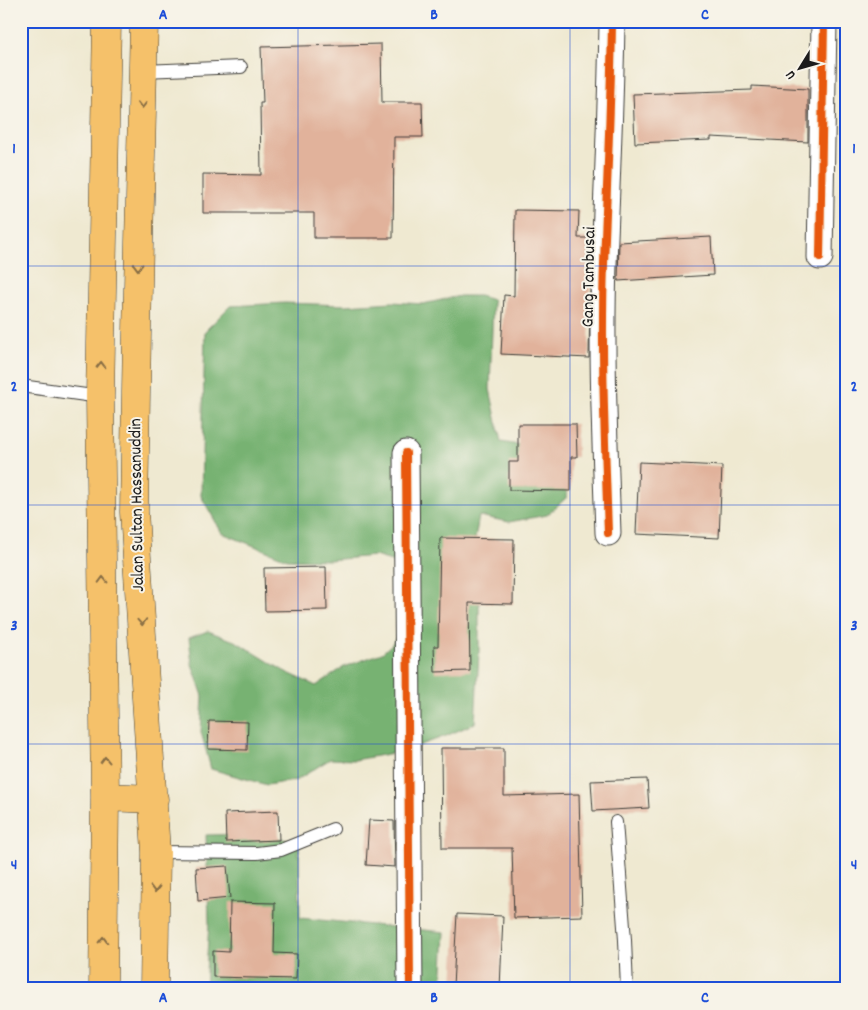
<svg xmlns="http://www.w3.org/2000/svg" width="868" height="1010" font-family="Dekko,sans-serif">
<style>
.forest{fill:#77b272;stroke:#4a6747}
.building{fill:#e1b29b}
.lines{fill:none;stroke-linecap:round;stroke-linejoin:round}
.lane-casing{stroke:#3c3b37;stroke-width:14}
.street-casing{stroke:#3c3b37;stroke-width:27}
.primary-casing{stroke:#3c3b37;stroke-width:29}
.lane{stroke:#fff;stroke-width:12}
.street{stroke:#fff;stroke-width:25}
.primary{stroke:#f5c16b;stroke-width:28}
.cycleway-casing{stroke:#f7f3e8;stroke-width:11}
.cycleway{stroke:#e8590c;stroke-width:8}
.oneway{stroke:#886e44}
.grid{fill:none;stroke:#1d4ed8;stroke-width:1;stroke-opacity:0.55}
.labels{text-anchor:middle;dominant-baseline:central;stroke-width:4;stroke-linejoin:round;paint-order:stroke}
.street-label{font-size:18px;fill:#1c1c1c;stroke:#f7f3e8}
.neatline{fill:none;stroke:#1d4ed8;stroke-width:2}
.grid-label{font-size:16px;text-anchor:middle;font-weight:bold;fill:#1d4ed8}
</style>
<rect width="100%" height="100%" fill="#f7f3e8"/>
<filter id="ink" filterUnits="userSpaceOnUse"><feTurbulence type="fractalNoise" baseFrequency=".02" numOctaves="2"/><feDisplacementMap in="SourceGraphic" scale="10" xChannelSelector="R" yChannelSelector="G"/><feConvolveMatrix kernelMatrix="1 2 1 2 8 2 1 2 1" color-interpolation-filters="sRGB"/></filter>
<filter id="wash" filterUnits="userSpaceOnUse"><feTurbulence type="fractalNoise" baseFrequency=".0096" numOctaves="4" result="noise"/><feDisplacementMap in="SourceGraphic" scale="20" xChannelSelector="R" yChannelSelector="G"/><feGaussianBlur stdDeviation="1.12" result="paint"/><feColorMatrix in="noise" values="0 0 0 0 0 0 0 0 0 0 0 0 0 0 0 0 0 1.4 0 .05"/><feComposite in="paint" operator="in"/></filter>
<g filter="url(#wash)">
<rect width="100%" height="100%" fill="#efe9d1"/>
<!-- forest -->
<path class="forest" d="M460,296H479L493,300L490,389L501,442L548,450L568,470L567,497L547,515L509,522L479,516L475,539L479,596V653L475,723L446,736L404,751L355,760L330,759L297,780L267,785L211,769L201,732L203,696L192,664L189,638L208,631L237,642L284,671L316,686L344,667L382,653L391,645L400,632L398,563L375,556L329,560L287,559L222,533L201,496L205,331L230,306L285,303L346,305L392,302L423,304Z
M255,834L299,842L300,918L445,932L442,989H205L209,922L206,835Z"/>
<g id="blocks">
<!-- building -->
<path class="building" d="M381,44L382,102H422L423,137H394L393,238H314V213H203V174L261,175L260,103H263L261,47Z
M752,86L808,89V142L711,137V140L635,143L633,94L752,90Z
M515,210L579,211L578,238H591L589,358L501,354L504,295L514,296Z
M711,237L713,275L618,281L619,242Z
M518,424H576L577,457H571V491L509,490V462H518Z
M639,462L722,466L719,538L636,534Z
M440,538L514,539L513,604L469,603L470,671L435,672L434,646H438Z
M326,567L327,610L265,611L264,568Z
M209,721L248,722L247,750L208,749Z
M441,748H504V796L579,794L582,916L514,918L512,848H442Z
M647,779L649,808L593,811L591,781Z
M278,811L279,840L226,842L225,813Z
M369,820L394,821L395,867L366,865Z
M227,866L230,898L198,901L196,868Z
M230,902L275,903L274,953L297,954L296,979L213,977V951L229,952Z
M457,914L503,916L500,989L453,986Z"/>
</g>
</g>
<g filter="url(#ink)">
<use href="#blocks" fill-opacity="0" stroke="#3c3b37" stroke-width="1"/>
<g class="lines">
<!-- lane casing -->
<g class="lane-casing">
<path id="lane" d="M143,71L241,67
M21,386L100,397
M616,822L625,940L627,989
M156,852L257,853L281,850L333,829"/>
</g>
<!-- street casing -->
<g class="street-casing">
<path id="street" d="M820,257L824,21
M406,453L410,989
M608,533C605,443 601,353 604,264C607,183 611,102 612,21"/>
</g>
<!-- primary casing -->
<g class="primary-casing">
<path id="primary" d="M144,21L137,332L134,512L156,852L154,989
M105,797L154,799
M103,989L105,797L100,397L107,21"/>
</g>
<!-- lane -->
<use href="#lane" class="lane"/>
<!-- street -->
<use href="#street" class="street"/>
<!-- primary -->
<use href="#primary" class="primary"/>
<!-- cycleway casing -->
<g class="cycleway-casing">
<path id="cycleway" d="M820,257L824,21
M406,453L410,989
M608,533C605,443 601,353 604,264C607,183 611,102 612,21"/>
</g>
<!-- cycleway -->
<use href="#cycleway" class="cycleway"/>
</g>
<!-- one-way arrows -->
<defs><path id="oneway-chevron" d="M-2-3.5L2.5 0L-2 3.5" fill="none" stroke-width="1.6" stroke-linecap="round" stroke-linejoin="round" transform="scale(1.25)"/></defs>
<g class="oneway">
<use href="#oneway-chevron" transform="translate(142 105) rotate(91)"/>
<use href="#oneway-chevron" transform="translate(138 267) rotate(91)"/>
<use href="#oneway-chevron" transform="translate(101 365) rotate(-89)"/>
<use href="#oneway-chevron" transform="translate(103 580) rotate(-91)"/>
<use href="#oneway-chevron" transform="translate(142 622) rotate(86)"/>
<use href="#oneway-chevron" transform="translate(105 760) rotate(-91)"/>
<use href="#oneway-chevron" transform="translate(155 889) rotate(91)"/>
<use href="#oneway-chevron" transform="translate(103 940) rotate(-89)"/>
</g>
</g>
<!-- grid -->
<path class="grid" d="M298,21V989M570,21V989M21,266H847M21,505H847M21,744H847"/>
<g class="labels">
<!-- street labels -->
<g class="street-label">
<text transform="translate(590 277) rotate(-89)">Gang Tambusai</text>
<text transform="translate(138 505) rotate(-91)">Jalan Sultan Hassanuddin</text>
</g>
</g>
<!-- margin -->
<rect width="868" height="1010" fill="none" stroke="#f7f3e8" stroke-width="55"/>
<!-- north arrow -->
<g transform="translate(800 68) rotate(233)" stroke="#f7f3e8" stroke-width="4" paint-order="stroke">
<path d="M0-4L9 19L0 12L-9 19Z" fill="#1c1c1c"/>
<text y="-8" font-size="14" font-weight="bold" text-anchor="middle" fill="#1c1c1c">U</text>
</g>
<rect x="28" y="28" width="812" height="954" class="neatline"/>
<g class="grid-label">
<text x="163" y="19">A</text>
<text x="434" y="19">B</text>
<text x="705" y="19">C</text>
<text x="14" y="153">1</text>
<text x="854" y="153">1</text>
<text x="14" y="391">2</text>
<text x="854" y="391">2</text>
<text x="14" y="630">3</text>
<text x="854" y="630">3</text>
<text x="14" y="869">4</text>
<text x="854" y="869">4</text>
<text x="163" y="1002">A</text>
<text x="434" y="1002">B</text>
<text x="705" y="1002">C</text>
</g>
</svg>
